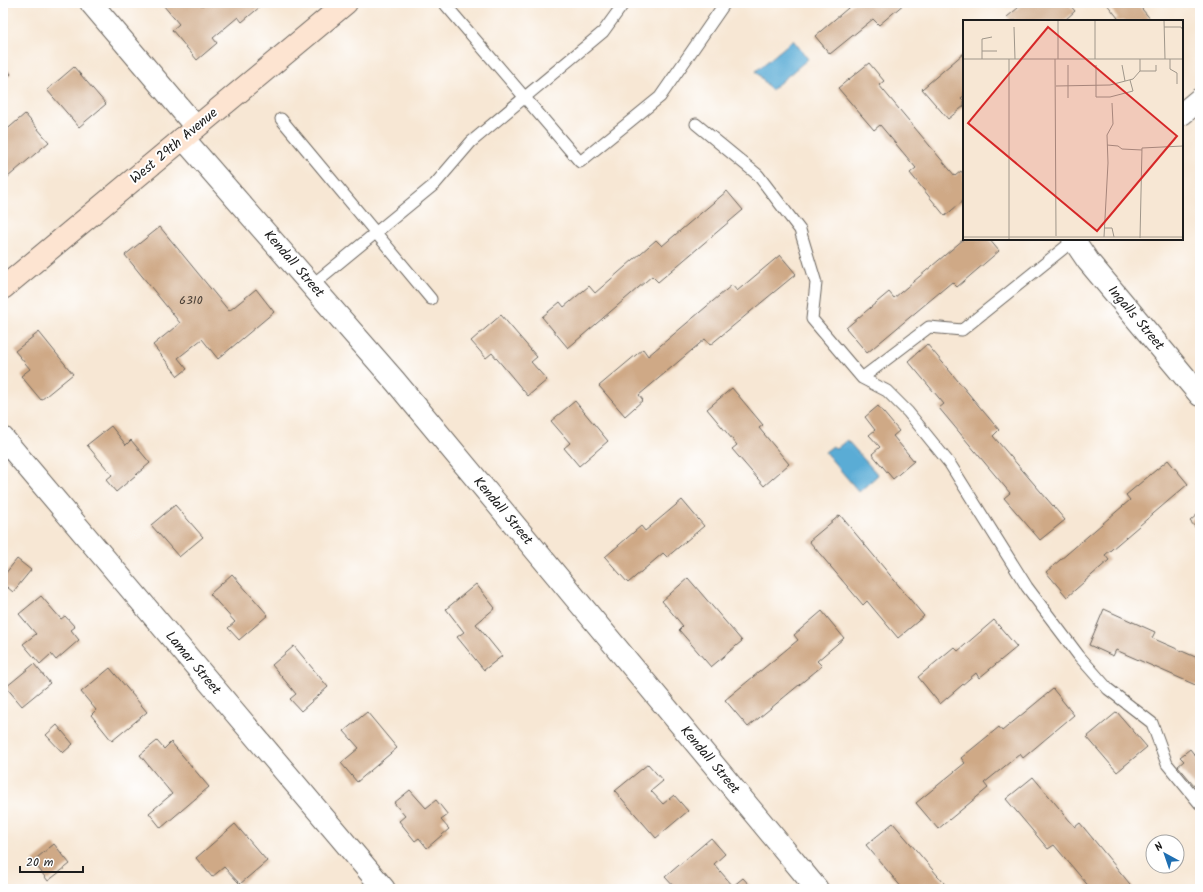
<svg xmlns="http://www.w3.org/2000/svg" width="1203" height="892" font-family="Kalam,sans-serif">
<style>
.water{fill:#5aacd5;stroke:#3b6478}
.building{fill:#cfa986}
.lines{fill:none;stroke-linecap:round;stroke-linejoin:round}
.lane-casing{stroke:#69635c;stroke-width:13}
.street-casing{stroke:#69635c;stroke-width:24}
.secondary-casing{stroke:#69635c;stroke-width:24}
.lane{stroke:#fff;stroke-width:11}
.street{stroke:#fff;stroke-width:22}
.secondary{stroke:#fde4d1;stroke-width:22}
.labels{text-anchor:middle;dominant-baseline:central;stroke-width:4;stroke-linejoin:round;paint-order:stroke}
.number-label{font-size:12px;fill:#493f36}
.street-label{font-size:14px;fill:#1c1c1c;stroke:#fff}
.inset-road{fill:none;stroke:#9f968a;stroke-width:1}
.view{fill:#d62828;fill-opacity:0.15;stroke:#d62828;stroke-width:2}
.inset-edge{fill:none;stroke:#1c1c1c;stroke-width:2}
</style>
<rect width="100%" height="100%" fill="#fff"/>
<filter id="ink" filterUnits="userSpaceOnUse"><feTurbulence type="fractalNoise" baseFrequency=".025" numOctaves="2"/><feDisplacementMap in="SourceGraphic" scale="8" xChannelSelector="R" yChannelSelector="G"/><feConvolveMatrix kernelMatrix="1 2 1 2 8 2 1 2 1" color-interpolation-filters="sRGB"/></filter>
<filter id="wash" filterUnits="userSpaceOnUse"><feTurbulence type="fractalNoise" baseFrequency=".012" numOctaves="4" result="noise"/><feDisplacementMap in="SourceGraphic" scale="16" xChannelSelector="R" yChannelSelector="G"/><feGaussianBlur stdDeviation="0.9" result="paint"/><feColorMatrix in="noise" values="0 0 0 0 0 0 0 0 0 0 0 0 0 0 0 0 0 1.4 0 .05"/><feComposite in="paint" operator="in"/></filter>
<g filter="url(#wash)">
<rect width="100%" height="100%" fill="#f7e7d4"/>
<!-- water -->
<path class="water" d="M793,40L808,59L771,90L756,71Z
M847,440L878,475L859,492L825,452L833,446L836,449Z"/>
<g id="blocks">
<!-- building -->
<path class="building" d="M166,3H200L202,6L205,3H258L261,6L242,22L238,17L213,38L217,43L197,60L172,30L179,24L163,5Z
M854,3H905L879,25L873,19L830,54L815,36Z
M1024,3H1068L1075,11L1064,21H1011L1007,17Z
M1106,3H1137L1152,21H1114L1118,18Z
M964,53V96L961,98L964,101V106L948,119L922,89Z
M869,63L884,81L879,85L955,176L961,171L964,175V200L945,216L910,173L916,168L880,125L874,130L838,88Z
M3,64L11,74L3,81Z
M74,67L106,104L79,127L47,90Z
M25,114L49,142L8,177L3,172V133Z
M727,191L743,210L658,282L652,276L568,348L542,317L560,302L564,307L589,286L595,293L656,240L662,246Z
M160,227L229,311L256,289L274,312L218,359L202,339L178,358L187,369L178,376L153,345L180,323L125,255Z
M964,239H989L999,251L957,287L952,282L867,353L846,328L889,292L894,298Z
M780,255L796,274L710,345L705,339L639,395L643,400L625,416L599,386L643,349L648,356L732,285L737,291Z
M501,315L537,357L531,362L547,380L528,396L492,353L486,358L471,341Z
M39,332L73,374L41,400L21,376L30,369L15,351Z
M927,344L999,430L993,436L1065,520L1040,540L1004,498L1010,493L939,408L944,404L908,361Z
M732,388L763,425L759,428L789,464L764,486L732,449L737,445L707,409Z
M575,401L608,441L579,466L564,448L570,443L551,421Z
M878,406L899,431L893,436L914,461L893,479L872,454L880,447L869,435L875,430L865,417Z
M111,426L126,445L131,440L150,463L116,492L106,480L112,475L87,445Z
M1168,460L1188,484L1105,555L1109,560L1067,597L1046,572L1130,500L1126,495Z
M682,500L704,526L667,557L663,553L628,583L605,557L641,526L645,531Z
M175,505L203,537L179,557L151,525Z
M1200,512V533L1190,521Z
M840,515L924,616L898,638L867,601L863,605L809,541Z
M17,559L31,570L13,592L7,587L3,592V572L5,574Z
M232,574L268,615L239,640L228,628L235,622L210,594Z
M688,578L742,641L711,667L679,630L683,626L662,601Z
M476,584L495,608L476,624L502,656L484,670L457,637L464,632L446,609Z
M41,596L61,619L65,616L75,627L71,630L79,640L56,660L51,654L40,664L23,644L36,634L19,614Z
M1104,609L1155,632L1152,638L1200,659V687L1116,650L1113,656L1089,645Z
M822,611L844,638L817,661L822,666L748,727L725,700L798,640L794,635Z
M994,620L1017,647L979,678L976,673L940,704L918,677L954,647L958,651Z
M294,646L328,687L301,711L290,699L296,694L272,665Z
M34,664L50,683L22,706L6,687Z
M110,668L147,712L112,741L91,715L96,710L81,692Z
M1053,689L1074,715L1023,758L1020,754L984,783L988,788L938,829L916,803L965,763L961,758L999,727L1002,731Z
M367,712L397,748L357,782L341,763L359,748L344,731Z
M1117,712L1147,747L1117,772L1087,737Z
M57,725L73,744L63,753L46,735Z
M157,741L164,749L171,742L209,787L161,828L149,813L172,794L140,755Z
M1190,749L1200,762V792L1178,766L1184,761L1180,757Z
M648,764L663,781L651,791L663,804L674,795L688,811L656,838L615,791Z
M1033,777L1075,827L1080,823L1134,889H1091L1054,845L1048,849L1006,799Z
M410,790L426,808L436,800L448,815L441,820L449,829L427,848L419,838L415,841L399,821L405,816L394,803Z
M893,823L949,889H903L866,845Z
M235,824L267,861L240,884L224,867L212,877L196,858Z
M711,838L725,854L714,864L733,886L743,878L753,889H676L665,877Z
M54,844L70,864L48,881L33,861Z"/>
</g>
</g>
<g filter="url(#ink)">
<use href="#blocks" fill-opacity="0" stroke="#69635c" stroke-width="1"/>
<g class="lines">
<!-- lane casing -->
<g class="lane-casing">
<path id="lane" d="M444,3L580,162L660,97L725,3
M281,119L431,299
M696,124L758,175L800,230L816,283L812,319L862,378L887,391L908,412L950,464L1027,587L1079,656L1108,689L1152,723L1167,764L1200,804
M312,285L435,184L471,142L603,32L624,3
M862,378L929,327L962,330L1074,240"/>
</g>
<!-- street casing -->
<g class="street-casing">
<path id="street" d="M91,3L196,127
M1182,114L1200,99
M183,138L395,381L817,889
M1073,239L1088,261L1200,395
M3,438L384,889"/>
</g>
<!-- secondary casing -->
<g class="secondary-casing">
<path id="secondary" d="M3,288L346,3"/>
</g>
<!-- lane -->
<use href="#lane" class="lane"/>
<!-- street -->
<use href="#street" class="street"/>
<!-- secondary -->
<use href="#secondary" class="secondary"/>
</g>
</g>
<g class="labels">
<!-- number labels -->
<g class="number-label">
<text x="191" y="300">6310</text>
</g>
<!-- street labels -->
<g class="street-label">
<text transform="translate(174 146) rotate(-40)">West 29th Avenue</text>
<text transform="translate(294 264) rotate(49)">Kendall Street</text>
<text transform="translate(1136 318) rotate(50)">Ingalls Street</text>
<text transform="translate(503 511) rotate(50)">Kendall Street</text>
<text transform="translate(193 663) rotate(50)">Lamar Street</text>
<text transform="translate(710 760) rotate(50)">Kendall Street</text>
</g>
</g>
<!-- overview -->
<g transform="translate(963 20)">
<rect width="220" height="220" fill="#f7e7d4"/>
<path class="inset-road" d="M95,0V39M201,0L202,39M51,7L52,39M201,7H218L220,10M19,31H34M0,39H220M19,39V19L29,17M46,39V219M92,39L93,216M132,39V0M207,39V49L214,53V64M133,45V77H147L170,71L167,60M159,45L162,61M177,51H193V45M93,66L147,65L170,59L177,51V39M105,78V45M144,125L155,126L159,129L179,130M141,208H149L151,217M0,217H220M141,217L145,143L144,115L150,104L149,83M177,218L179,128L220,126"/>
<path class="view" d="M85,7L214,116L134,211L5,103Z"/>
<rect width="220" height="220" class="inset-edge"/>
</g>
<!-- margin -->
<rect width="1203" height="892" fill="none" stroke="#fff" stroke-width="16"/>
<!-- north arrow -->
<g transform="translate(1165 854) rotate(320)"><circle r="19" fill="#ffffff" stroke="#a4a4a4"/>
<path d="M0-3L7 15L0 10L-7 15Z" fill="#1f6fb2"/>
<text y="-6" font-size="11" font-weight="bold" text-anchor="middle" fill="#1c1c1c">N</text>
</g>
<!-- scale -->
<path d="M20 866v6h63v-6" fill="none" stroke="#1c1c1c" stroke-width="2"/>
<text x="26" y="866" font-size="12" fill="#1c1c1c" stroke="#ffffff" stroke-width="3" paint-order="stroke">20 m</text>
</svg>
